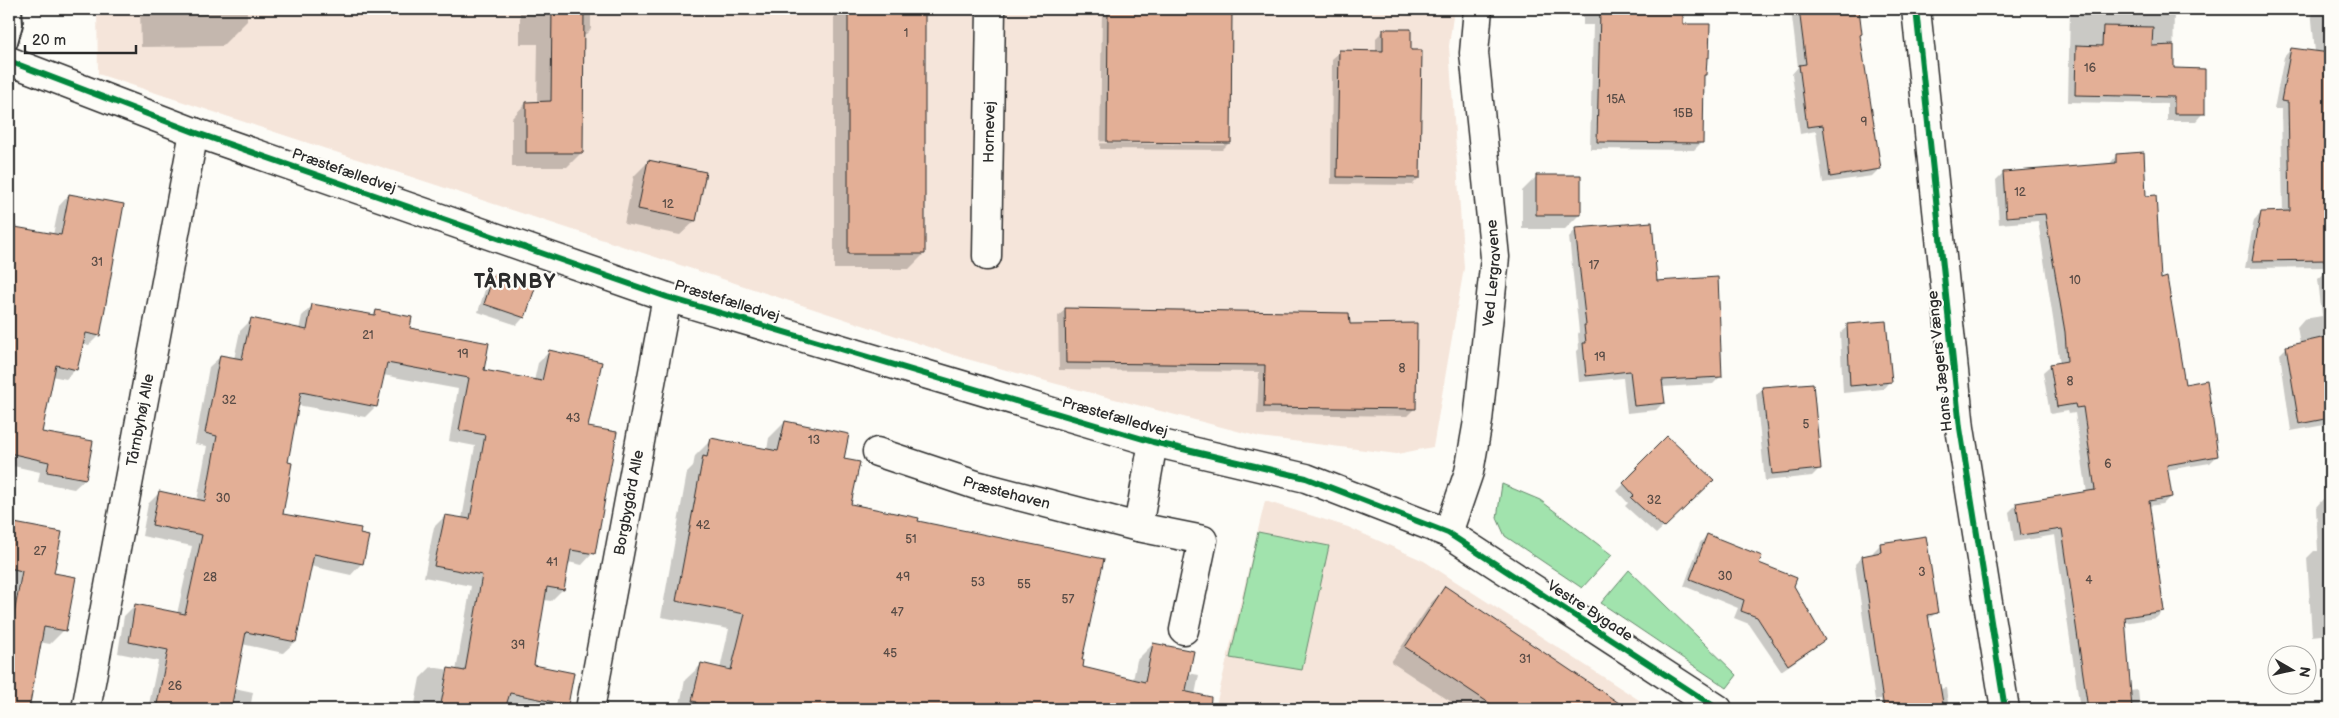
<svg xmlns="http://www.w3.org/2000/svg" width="2339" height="718" font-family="'Balsamiq Sans',sans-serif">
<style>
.built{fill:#f5e5da}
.green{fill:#a1e3ad;stroke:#66876c}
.shadow{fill:#0003;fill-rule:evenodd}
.building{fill:#e3af96;stroke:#2b2b2b}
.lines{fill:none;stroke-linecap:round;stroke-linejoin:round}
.service-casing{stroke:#2b2b2b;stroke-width:20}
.minor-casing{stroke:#2b2b2b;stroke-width:31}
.service{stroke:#fdfcf7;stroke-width:16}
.minor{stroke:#fdfcf7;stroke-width:28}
.cycleway-casing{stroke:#fdfcf7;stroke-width:9}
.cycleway{stroke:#00873e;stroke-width:6}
.labels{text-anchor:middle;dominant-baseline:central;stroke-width:4.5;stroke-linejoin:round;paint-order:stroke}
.number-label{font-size:12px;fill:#594c46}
.street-label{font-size:15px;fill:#2b2b2b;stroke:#fdfcf7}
.district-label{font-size:20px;font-weight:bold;letter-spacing:1px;fill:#2b2b2b;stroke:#fdfcf7}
</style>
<rect width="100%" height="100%" fill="#fdfcf7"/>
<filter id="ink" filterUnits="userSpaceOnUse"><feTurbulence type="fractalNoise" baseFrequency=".02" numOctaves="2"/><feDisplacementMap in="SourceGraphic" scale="10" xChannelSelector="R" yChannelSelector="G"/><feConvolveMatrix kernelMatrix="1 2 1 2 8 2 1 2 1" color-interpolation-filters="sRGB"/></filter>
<g filter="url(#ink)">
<!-- built -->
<path class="built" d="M97,9H1454L1449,46L1464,268L1433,447L1397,454L1260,437L1053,383L960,357L98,74Z
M1265,501L1348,527L1424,561L1653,709H1215Z"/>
<!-- green -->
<path class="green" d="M1502,484L1540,500L1612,555L1582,588L1505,536L1497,518Z
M1258,532L1329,546L1302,670L1230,658Z
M1629,570L1737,675L1727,688L1601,603Z"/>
<!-- shadow -->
<path class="shadow" d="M140,9H247V21L222,46L141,47Z
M520,9H591V29L582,38V152L567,167H512V118L526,103H537L538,44H520Z
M834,9H924V254L909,269H834Z
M1102,9H1231L1229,143L1222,150L1100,149ZM1100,141L1224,142V145L1100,143Z
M1583,9H1682L1681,26L1708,57L1705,60L1703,76L1702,142L1694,150L1590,149L1593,25H1583Z
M1791,9H1857L1861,34L1859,36L1879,169L1872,176L1823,183L1816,131L1800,134L1792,74L1798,67Z
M2070,9H2174L2173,70L2203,113L2196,121H2167V104L2068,102Z
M2311,9H2330V267L2245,268L2254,220L2261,213H2283L2281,109H2274L2284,57L2291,49L2315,52Z
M1384,30L1410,51L1419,178L1412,185L1331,184L1332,59L1340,52H1376V38Z
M2116,156L2145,197L2160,280L2184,385L2217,456L2210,463L2166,470L2170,497L2163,504L2148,506L2163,611L2156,618L2124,623L2130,691L2138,690L2140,709H2080L2055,535L2014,542L2009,512L2017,504L2087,493L2075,413L2069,414L2068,411L2050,414L2043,372L2051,365L2060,364L2038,221L1999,224L1996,180L2003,173L2109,165Z
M649,161L695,221L680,235L624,224L634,176Z
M1537,176L1580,214L1565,229H1522V191Z
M69,195L99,335L89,345L82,344L76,369L66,379L52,376L40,433L85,479L74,489L38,482L40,472L9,465V227L53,235L59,206Z
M1576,229L1721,376L1713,384L1662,387L1663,403L1656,410L1627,413L1623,378L1579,382L1576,352L1579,349L1578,334L1579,332L1569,237Z
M2326,272H2330V424L2291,431L2280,354L2287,347L2300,344L2297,327L2304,319L2322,316L2318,279Z
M494,276L524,317L517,325L478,312L487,283Z
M313,305L372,316L376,311L482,371L534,381L538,363L549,352L587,428L593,553L582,565L568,562L562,590L551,601L544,600L532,666L567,704L562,709H414L420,678L431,667L456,671L471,586L424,577L434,527L445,516L462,519L475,446L449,441L458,389L383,375L376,406L365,417L297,405L287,463L281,515L359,535L362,563L351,575L310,566L295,642L283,653L242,644L234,688L253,692L250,709H148L158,661L118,653L124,616L135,605L177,614L192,546L142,536L148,504L159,493L197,501L207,446L195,444L209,367L221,356L234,359L240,331L251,320L299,330L302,316Z
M1066,309L1348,325L1415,408L1407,416L1257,414L1259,372L1059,370L1058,316Z
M1848,326L1890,381L1883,389L1843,393L1840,333Z
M1763,388L1819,469L1812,476L1765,481L1756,395Z
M785,422L843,460L849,505L916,522L1081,661L1082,668L1133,680L1137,660L1153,644L1188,673L1199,675L1192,709H679L685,680L701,665L720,669L729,629L661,617L687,473L693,467L695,456L711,440L767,450L769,438Z
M1667,438L1705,488L1656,534L1625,506L1628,503L1617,491L1632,476L1630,475Z
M2323,499H2330V634L2312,636L2307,558L2314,551H2318L2316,507Z
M9,524L60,533L52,574L64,630L50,644L39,642L26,709H9Z
M1707,535L1793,586L1823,640L1816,647L1781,671L1749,624L1734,618L1738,608L1684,586L1700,543Z
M1881,544L1936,613L1927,620L1939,689L1946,688L1949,709H1883L1881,699L1875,700L1855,564L1862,557L1874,555L1873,552Z
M1445,588L1612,700L1605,709H1462L1391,662L1431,603Z"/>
<!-- building -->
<path class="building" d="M552,9H584L583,153H526V102L551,101Z
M848,9H925V254H848Z
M1108,9H1232L1231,143L1107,142Z
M1600,9H1683V24H1710L1709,58H1707L1706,75H1704L1703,143L1597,142Z
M1799,9H1859L1862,34L1860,35L1881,169L1830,177L1823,125L1807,127L1799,65L1806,64Z
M2103,26L2153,27L2152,46L2174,45V68L2205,69V114H2174V97L2075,95L2076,45L2102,46Z
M1383,29H1411V50H1422L1420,178L1337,177L1339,50L1383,51Z
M2291,48L2330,53V260L2252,261L2261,212L2290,211L2288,102L2281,101Z
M2144,152L2146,196L2156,195L2161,279L2167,277L2185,384L2207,380L2218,456L2167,465L2172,497L2149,501L2164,611L2125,617L2132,709H2088L2062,529L2021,535L2016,503L2095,490L2083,407L2076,408L2075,404L2057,407L2050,364L2067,361L2065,332L2045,214L2006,217L2003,172L2116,163V154Z
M648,160L706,172L696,221L638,209Z
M1536,175H1581V215H1536Z
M69,194L124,204L100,336L86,333L77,370L56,365L42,432L93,441L86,479L47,472L49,462L9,453V226L61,235Z
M1652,222L1657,281L1718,277L1722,377L1662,380L1665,403L1634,406L1630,371L1586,376L1583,343H1586L1584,325H1586L1575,228Z
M494,274L535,288L525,318L484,304Z
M312,304L375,315L376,310L412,317L410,328L489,343L484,370L542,381L549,350L602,362L588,427L617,432L595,554L571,550L564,590L547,587L534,665L574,673L568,705L510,693L505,709H440L448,668L465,671L482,575L434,566L445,515L470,519L485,435L459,430L469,378L387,363L377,407L301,392L288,462L292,463L283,514L361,528L360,534L369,536L363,564L314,554L296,642L246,632L231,709H156L168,650L129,642L135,604L185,614L202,535L152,525L159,491L205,501L217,436L205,433L220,355L242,359L251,318L307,330Z
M1065,308L1349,313L1350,324L1417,323L1416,409L1264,407L1265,365L1066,363Z
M1886,321L1892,382L1850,386L1847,324Z
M2330,336V418L2299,424L2286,346Z
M1813,383L1821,469L1772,474L1762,387Z
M785,421L849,434L844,459L860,462L851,504L919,518L918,521L1104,559L1082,660H1084L1083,667L1145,682L1153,643L1194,651L1186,690L1183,691L1211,697L1210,709H714L696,705L697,702L692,701L701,663L731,670L745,614L676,601L703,456L707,457L711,438L778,451Z
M1667,436L1714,480L1664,528L1631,498L1634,495L1623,483L1638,468L1636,467Z
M9,522L62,532L54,573L76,577L66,631L44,627L29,709H9V641L22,571L9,568Z
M1707,534L1762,556L1759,563L1797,578L1794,586L1825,640L1788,665L1757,617L1741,611L1744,600L1690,579Z
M1926,536L1938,613L1928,615L1944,709H1884L1862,556L1881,552L1880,543Z
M1445,586L1628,709H1498L1405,647Z"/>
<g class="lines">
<!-- service casing -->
<g class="service-casing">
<path id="service" d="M9,42L14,24L13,9"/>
</g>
<!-- minor casing -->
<g class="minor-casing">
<g id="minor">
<path d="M1916,9L1960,428L2005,709"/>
<path d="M9,61L194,132L667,297L1153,442L1306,478L1448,533L1718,709"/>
<path id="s1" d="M987,256L991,9"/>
<path id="s2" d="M877,452L976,485L1138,527L1203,540L1184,630"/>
<path d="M1138,527L1153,442"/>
<path id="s3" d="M1448,533L1469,472L1478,421L1495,257L1474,53L1478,9"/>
<path id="s4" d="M86,709L194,132"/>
<path id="s5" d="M590,709L667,297"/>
</g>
</g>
<!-- service -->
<use href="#service" class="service"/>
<!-- minor -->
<use href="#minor" class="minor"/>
<!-- cycleway casing -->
<g class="cycleway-casing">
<path id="cycleway" d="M1916,9L1960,428L2005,709
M9,61L194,132L667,297L1153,442L1306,478L1448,533L1718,709"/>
</g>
<!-- cycleway -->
<use href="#cycleway" class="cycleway"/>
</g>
</g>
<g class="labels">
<!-- number labels -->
<g class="number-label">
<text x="906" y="33">1</text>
<text x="2090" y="68">16</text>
<text x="1616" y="99">15A</text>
<text x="1683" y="113">15B</text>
<text x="1864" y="122">9</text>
<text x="2020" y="192">12</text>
<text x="668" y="204">12</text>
<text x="97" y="262">31</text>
<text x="1594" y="265">17</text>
<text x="2075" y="280">10</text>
<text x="368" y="335">21</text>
<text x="463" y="354">19</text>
<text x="1600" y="357">19</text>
<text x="1402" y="368">8</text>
<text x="2070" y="381">8</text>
<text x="229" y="400">32</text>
<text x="573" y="418">43</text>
<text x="1806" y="424">5</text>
<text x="814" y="440">13</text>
<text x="2108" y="464">6</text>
<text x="223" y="498">30</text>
<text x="1654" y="500">32</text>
<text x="703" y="525">42</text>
<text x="911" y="539">51</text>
<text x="40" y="551">27</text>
<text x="552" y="562">41</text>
<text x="1922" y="572">3</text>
<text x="1725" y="576">30</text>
<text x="210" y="577">28</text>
<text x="903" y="577">49</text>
<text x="2089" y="580">4</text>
<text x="978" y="582">53</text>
<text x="1024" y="584">55</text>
<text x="1068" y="599">57</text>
<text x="897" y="612">47</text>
<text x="518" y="645">39</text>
<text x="890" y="653">45</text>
<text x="1525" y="659">31</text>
<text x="175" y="686">26</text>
</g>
<!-- street labels -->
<g class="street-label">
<text stroke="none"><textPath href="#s1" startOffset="124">Hornevej</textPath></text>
<text transform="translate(344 171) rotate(19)">Præstefælledvej</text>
<text stroke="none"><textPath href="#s3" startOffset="265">Ved Lergravene</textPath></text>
<text transform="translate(727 301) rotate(17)">Præstefælledvej</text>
<text transform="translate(1940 361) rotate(-96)">Hans Jægers Vænge</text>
<text transform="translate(1115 417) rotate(16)">Præstefælledvej</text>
<text stroke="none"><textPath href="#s4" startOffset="294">Tårnbyhøj Alle</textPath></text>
<text stroke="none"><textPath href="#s2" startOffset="136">Præstehaven</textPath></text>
<text stroke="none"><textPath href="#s5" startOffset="210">Borgbygård Alle</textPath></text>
<text transform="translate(1590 611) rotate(33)">Vestre Bygade</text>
</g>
<!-- district labels -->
<g class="district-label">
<text x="515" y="282">TÅRNBY</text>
</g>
</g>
<!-- margin -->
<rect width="2339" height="718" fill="none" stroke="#fdfcf7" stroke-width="30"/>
<rect x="15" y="15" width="2309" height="688" fill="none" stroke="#2b2b2b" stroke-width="2" filter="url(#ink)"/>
<!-- north arrow -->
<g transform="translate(2292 670) rotate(99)"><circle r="24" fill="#fdfcf7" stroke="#a9a8a5"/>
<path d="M0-4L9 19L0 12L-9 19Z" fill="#2b2b2b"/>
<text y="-8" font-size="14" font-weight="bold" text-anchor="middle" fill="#2b2b2b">N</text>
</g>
<!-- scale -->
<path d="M25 45v8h111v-8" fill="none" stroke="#2b2b2b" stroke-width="2.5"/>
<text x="32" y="45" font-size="15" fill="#2b2b2b" stroke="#fdfcf7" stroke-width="4" paint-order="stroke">20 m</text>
</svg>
